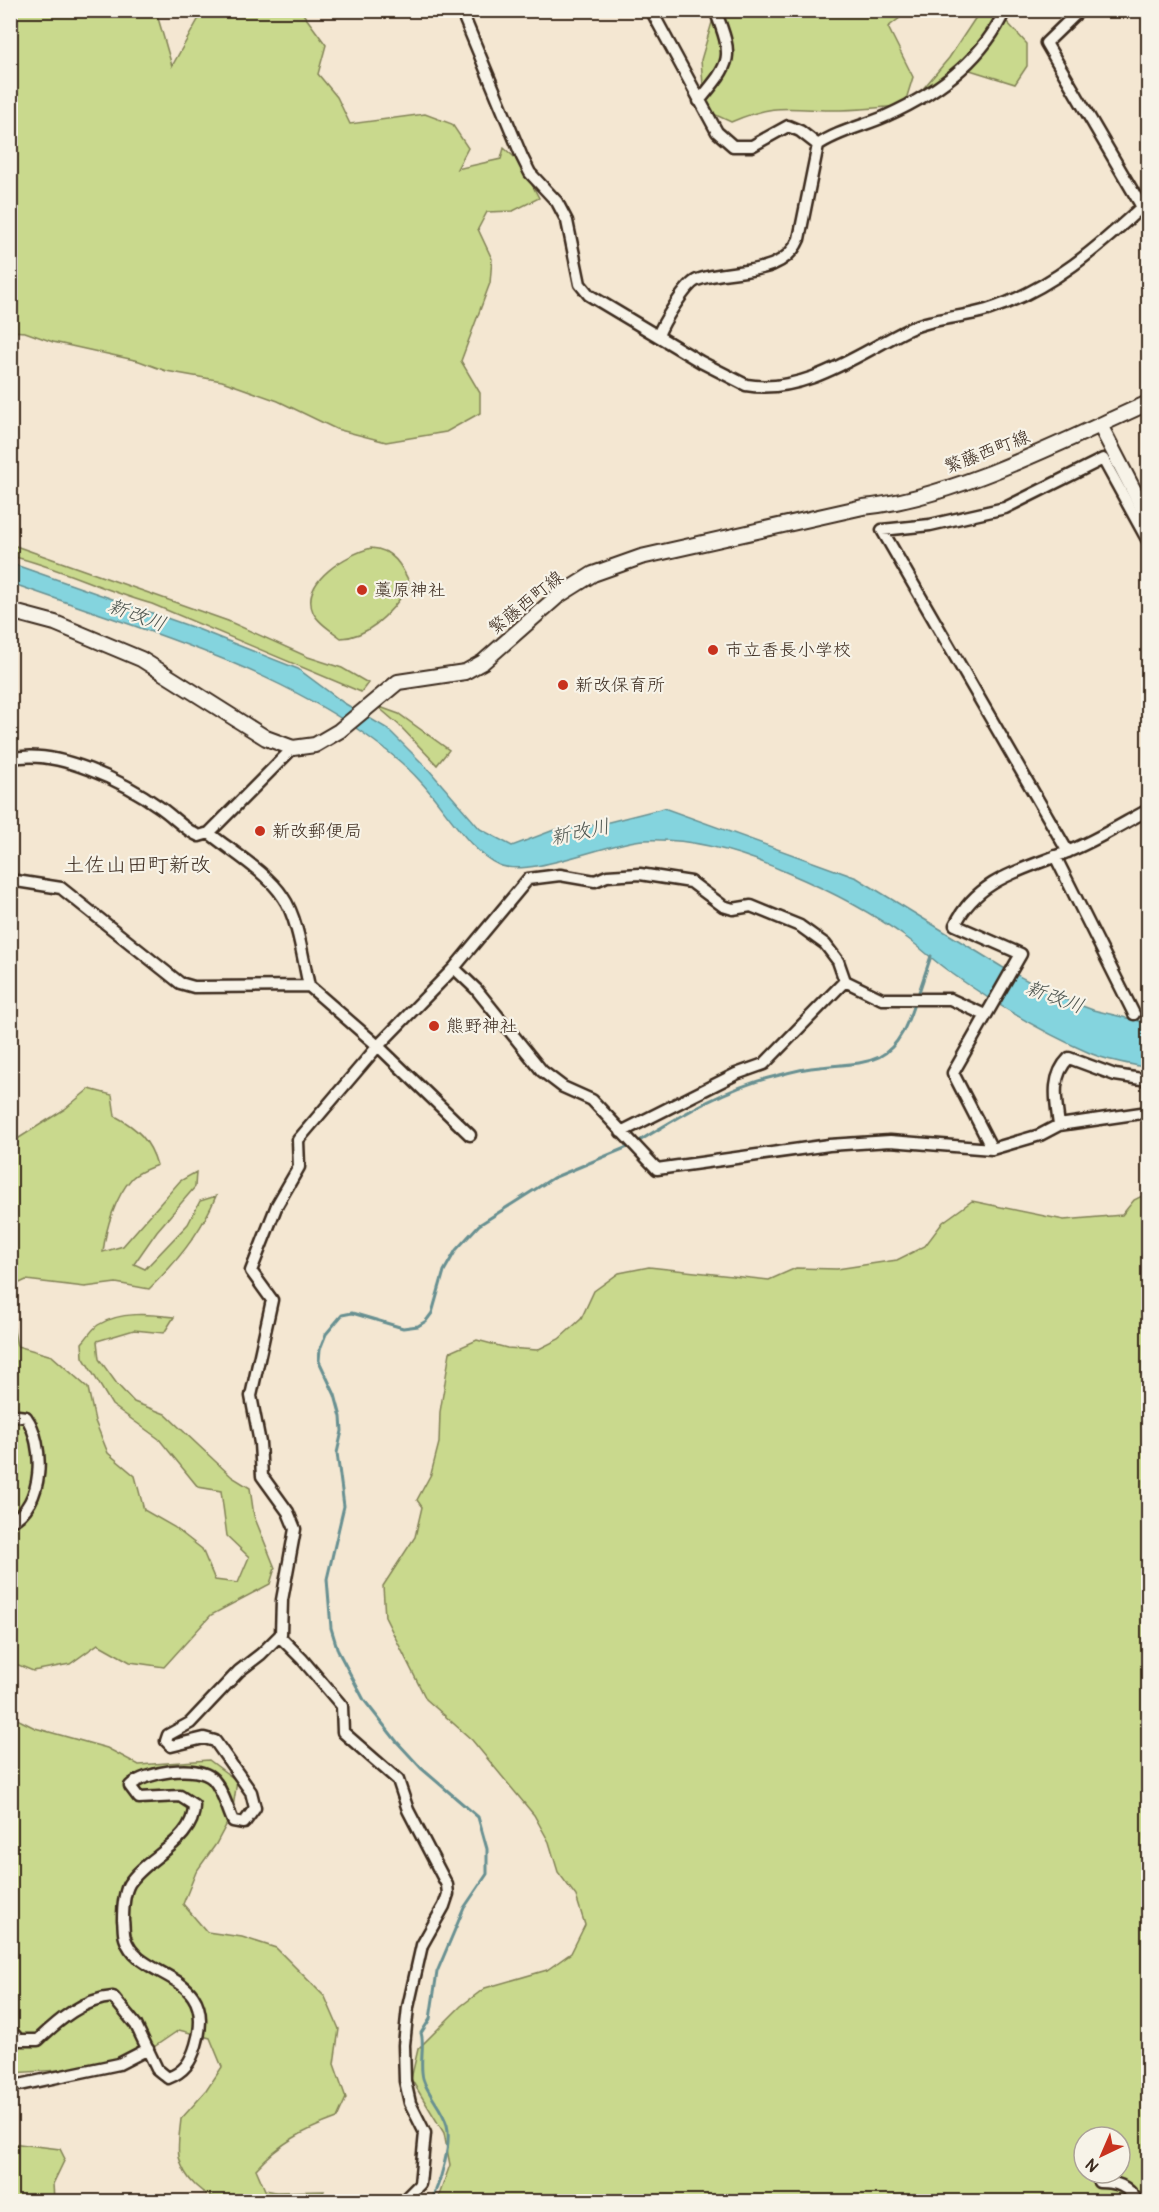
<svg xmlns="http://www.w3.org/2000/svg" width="1159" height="2212" font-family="Pangolin,'Klee One',sans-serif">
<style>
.green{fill:#c9d98d;stroke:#828256;stroke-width:1.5;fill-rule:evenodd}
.water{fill:#84d4de;stroke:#679091;stroke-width:1.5}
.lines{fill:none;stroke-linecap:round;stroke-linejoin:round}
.stream{stroke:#679091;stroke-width:3}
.minor-casing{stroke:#3b2a1e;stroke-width:15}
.major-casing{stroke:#3b2a1e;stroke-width:18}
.minor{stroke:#f7f3e8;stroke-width:10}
.major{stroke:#f7f3e8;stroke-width:14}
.poi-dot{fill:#c8321e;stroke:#f7f3e8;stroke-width:2}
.labels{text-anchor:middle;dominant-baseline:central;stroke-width:4.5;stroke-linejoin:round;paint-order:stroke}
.street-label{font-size:18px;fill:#3b2a1e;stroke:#f7f3e8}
.poi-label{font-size:18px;fill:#3b2a1e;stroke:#f7f3e8;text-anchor:start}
.water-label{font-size:20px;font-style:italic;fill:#4d544e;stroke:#f7f3e8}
.quarter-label{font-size:21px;fill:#3b2a1e;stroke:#f7f3e8}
</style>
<rect width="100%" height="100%" fill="#f4e7d2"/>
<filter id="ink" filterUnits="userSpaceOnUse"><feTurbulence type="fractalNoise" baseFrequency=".0167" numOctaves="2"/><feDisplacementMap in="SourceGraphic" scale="12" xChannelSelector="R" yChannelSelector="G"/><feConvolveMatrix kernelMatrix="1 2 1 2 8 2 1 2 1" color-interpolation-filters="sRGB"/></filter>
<g filter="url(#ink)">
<!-- green -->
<path class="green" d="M10,11H156L172,66L203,11H301L326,45L318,74L337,97L350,124L425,114L452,124L468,148L457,169L501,159L504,148L520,162L539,198L513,211L487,212L478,229L492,259L490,283L461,361L480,393V413L446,432L386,442L336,429L278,401L222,381L166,371L139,361L53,342L25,332L11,331Z
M710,11H909L888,27L913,77L904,106C878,107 851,111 825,110C782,108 772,105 731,122L705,110L701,60L713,19Z
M980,11H997L1027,44V66L1015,84L970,70H958L916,97L949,58Z
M10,544L228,621L308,657L342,668L368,683L361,692L152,604C104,591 59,567 11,556Z
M371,548C393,549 402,566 410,584C395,608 371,637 341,638C332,631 317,622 313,612C300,581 348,554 371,548Z
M377,706L399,714L449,750L437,765L399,725Z
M89,1089L112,1095L115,1116C137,1128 150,1140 157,1165C150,1168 138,1172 132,1178C115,1197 106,1228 103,1252L123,1246L180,1181L196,1172L195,1187L157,1231L134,1264L145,1269L188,1224L200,1201L216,1196C201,1233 177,1262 149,1289L116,1283L85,1287L26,1280L11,1287V1143L65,1109Z
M1148,1193V2201H437L450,2165L444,2133L411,2079L418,2049L461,2006L485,1988L547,1970L571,1953L585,1925L576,1896L558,1872L549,1842L534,1815L472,1740L426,1699L385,1617L383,1586L415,1537L422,1507L417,1500L431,1474L439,1443L440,1412L450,1352L477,1340L507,1348L537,1350L559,1339L581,1319L594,1291L619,1273L649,1267L769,1280L796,1268L837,1269L897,1260L925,1246L943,1222L972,1201L1064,1220L1122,1215L1134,1200ZM1084,2137H1120V2173H1084Z
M10,1310L17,1346L52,1356L88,1388L95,1421L108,1453L135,1476L144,1510L174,1527L202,1549L215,1580L238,1583L249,1557L227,1536L221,1491L198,1487L159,1439L112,1405L83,1357L82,1343C87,1338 92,1329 98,1325C120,1311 150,1314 174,1317L164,1333L134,1330L97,1341L99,1359L117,1384L134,1402L165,1414L232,1477L250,1488L254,1516L275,1568L270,1584L211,1615L164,1667L130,1662L98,1644L70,1664L33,1671L11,1662Z
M11,1716L35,1728L107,1748L139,1765L209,1760L237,1781L232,1814L216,1844L196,1872L183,1904L207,1932L242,1937L276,1948L325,1997L339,2029L334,2064L346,2098L337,2118C304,2130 280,2143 256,2169L265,2190L276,2192L324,2191L319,2201H225C203,2197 184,2179 179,2157C177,2146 180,2130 181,2119L206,2091L222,2067L210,2038L179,2030L126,2066L11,2073Z
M11,2143L60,2149L65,2159L53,2184L54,2199L58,2201H11Z"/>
<!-- water -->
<path class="water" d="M10,563L195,628L298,669L344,703L388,729L429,770L480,829L512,846L554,830L601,824L664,808L857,878L1002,967L1058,997L1093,1010L1148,1023V1068C1130,1064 1109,1061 1092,1054C1041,1032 992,1002 947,970C933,960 921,948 907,938C871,912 828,890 788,873C744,853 692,838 644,840C608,842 531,878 499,865C469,852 443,805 420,781C404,763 385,749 366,735C261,661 130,626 11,583Z"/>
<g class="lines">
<!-- stream -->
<path class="stream" d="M918,995L931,956
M636,1143C680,1116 725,1088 776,1076C790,1072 806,1068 820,1067C840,1064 860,1066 879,1057C900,1046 908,1022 915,1001
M430,2202C440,2185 452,2144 447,2125C442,2108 428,2095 423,2079C419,2062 425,2044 421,2033L430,2019L437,1972L464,1908L487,1874V1849L478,1817L421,1768L397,1742L364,1700L338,1651L331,1628L327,1579L344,1506L337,1453L342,1431L341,1417L335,1395L319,1361L320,1349L326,1334L342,1315L352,1313L403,1328L418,1326L426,1321L432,1313L444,1271L456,1250L479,1225L553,1178L630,1146"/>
<!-- minor casing -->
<g class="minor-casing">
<path id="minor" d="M461,10L522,157L530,173L557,202L567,221L580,284L589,295L701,362L746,385C804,395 858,354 907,330C931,318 961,318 987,310C1051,290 1100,246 1148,201
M651,10L717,132L733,146H752L788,126L800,131L818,145
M1080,10L1046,43L1142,207
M699,101C732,61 734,59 715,10
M818,145C838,131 864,126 886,116C935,94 983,60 1005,10
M658,336C662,324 686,284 697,280C731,267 782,279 799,239L818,145
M10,759C55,747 125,782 161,808C174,817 185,830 199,836L209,833L293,748
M209,833C231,851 268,873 283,897C298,918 303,960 309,986
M1068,852L882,530L930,525L1005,508L1103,459L1148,541
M1055,856L1134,1014
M10,880L61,888L180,983L194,987L309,986L378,1046L470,1135
M454,968L476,989L542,1071L563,1087L592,1100L657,1169L829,1145L890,1141L992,1149L1040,1135L1059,1125L1148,1112
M1059,1125C1056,1101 1050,1077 1069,1058L1115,1075L1148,1080
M621,1132L736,1074L764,1064L845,981
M992,1149L953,1073L1021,954L955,925C977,879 1022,870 1067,852C1095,841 1122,824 1148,810
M10,1415L26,1417C45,1444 45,1505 10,1522
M279,1636L302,1659L342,1706L343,1732L398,1780L408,1810L447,1885L448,1894L444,1906L422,1945L408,2007L404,2045L405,2081L410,2103L425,2133L420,2184L402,2202
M10,2030L19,2040H38C59,2020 83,1999 113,1997L136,2025L157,2069L168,2078C184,2072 191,2062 196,2045C219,1969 138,1982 125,1938C123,1932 124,1925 123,1920C123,1909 124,1893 129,1884C147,1856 195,1841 194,1805L180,1796L139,1798L130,1786C144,1772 197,1763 213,1779C223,1790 227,1808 233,1821L244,1823L255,1808L251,1792L215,1741L204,1738L171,1746L166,1741L168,1735L190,1723L239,1671L261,1654L281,1634L282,1600L295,1529L288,1512L262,1476L260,1443L251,1396L272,1300L251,1271L277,1205L299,1167L298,1140L378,1046L454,968L528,879L560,875L595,881L607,876L640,874L691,882L723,906L733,909L751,906L800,926L825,944L838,961L845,981L882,999H950L985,1015
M10,2087L119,2064L148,2049
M1099,2182C1117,2182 1127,2185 1138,2202"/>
</g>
<!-- major casing -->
<g class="major-casing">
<path id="major" d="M1100,425L1148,518
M10,611L55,623L141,659L266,738L293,748L315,745L339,731L398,682L465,672L483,662L558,596L593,574L641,557L863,507C952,499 1065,440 1148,403"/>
</g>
<!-- minor -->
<use href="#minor" class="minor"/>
<!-- major -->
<use href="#major" class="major"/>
</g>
</g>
<!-- markers -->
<g class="poi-dot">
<circle cx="362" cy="590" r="6"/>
<circle cx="713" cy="650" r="6"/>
<circle cx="563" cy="685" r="6"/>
<circle cx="260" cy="831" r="6"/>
<circle cx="434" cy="1026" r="6"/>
</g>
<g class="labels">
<!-- street labels -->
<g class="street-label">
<text transform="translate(987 452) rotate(-21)">繁藤西町線</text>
<text transform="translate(526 603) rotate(-39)">繁藤西町線</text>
</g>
<!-- poi labels -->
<g class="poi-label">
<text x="374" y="590">藁原神社</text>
<text x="725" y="650">市立香長小学校</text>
<text x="575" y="685">新改保育所</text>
<text x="272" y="831">新改郵便局</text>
<text x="446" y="1026">熊野神社</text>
</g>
<!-- water labels -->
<g class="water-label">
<text transform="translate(137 615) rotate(20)">新改川</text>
<text transform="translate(580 832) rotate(-12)">新改川</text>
<text transform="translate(1055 997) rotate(20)">新改川</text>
</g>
<!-- quarter labels -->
<g class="quarter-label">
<text x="137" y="865">土佐山田町新改</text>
</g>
</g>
<!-- margin -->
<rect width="1159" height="2212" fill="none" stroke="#f7f3e8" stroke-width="36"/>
<rect x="18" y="18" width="1123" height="2176" fill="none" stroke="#3b2a1e" stroke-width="2" filter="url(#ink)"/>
<!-- north arrow -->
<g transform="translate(1102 2155) rotate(224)"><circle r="28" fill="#f7f3e8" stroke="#aca397" stroke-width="1.5"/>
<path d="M0-4.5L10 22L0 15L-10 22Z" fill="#c8321e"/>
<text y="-9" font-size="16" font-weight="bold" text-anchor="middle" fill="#3b2a1e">N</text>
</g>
</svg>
